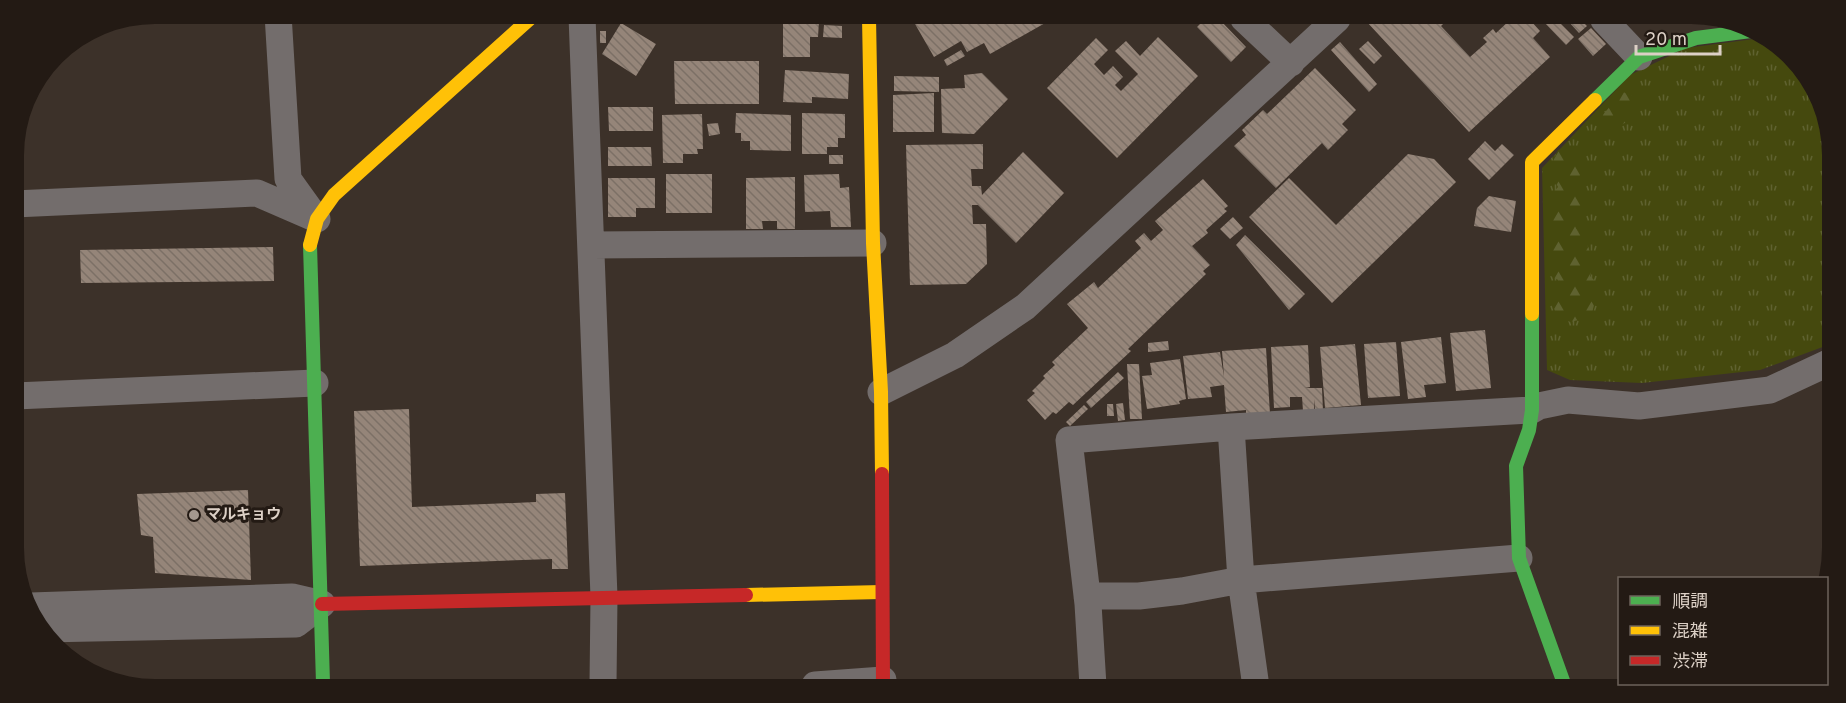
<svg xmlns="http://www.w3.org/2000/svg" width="1846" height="703" font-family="Overpass,'Noto Sans JP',sans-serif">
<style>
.grass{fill:url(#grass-tufts)}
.forest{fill:url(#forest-firs)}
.building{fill:url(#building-back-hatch)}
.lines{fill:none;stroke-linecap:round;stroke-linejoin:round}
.street{stroke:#736d6c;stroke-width:27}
.fast{stroke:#4caf50;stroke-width:14}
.slow{stroke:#ffc107;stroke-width:14}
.jam{stroke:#c62828;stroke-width:14}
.poi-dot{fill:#a4988f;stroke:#231a14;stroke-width:2}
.labels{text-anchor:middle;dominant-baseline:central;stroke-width:6;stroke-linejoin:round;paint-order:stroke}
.poi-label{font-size:15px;font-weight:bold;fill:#dcd0c6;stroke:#231a14;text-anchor:start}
</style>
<defs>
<pattern id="grass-tufts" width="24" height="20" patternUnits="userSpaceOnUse" patternTransform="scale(1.5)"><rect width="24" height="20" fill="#45490e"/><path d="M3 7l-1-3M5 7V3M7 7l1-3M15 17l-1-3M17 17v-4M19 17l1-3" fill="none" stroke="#5f6230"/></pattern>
<pattern id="forest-firs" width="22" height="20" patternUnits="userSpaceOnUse" patternTransform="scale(1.5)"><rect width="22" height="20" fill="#45490e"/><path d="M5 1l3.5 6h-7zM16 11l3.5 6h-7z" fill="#5f6230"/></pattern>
<pattern id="building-back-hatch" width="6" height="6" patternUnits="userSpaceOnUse" patternTransform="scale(1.5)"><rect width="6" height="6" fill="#958579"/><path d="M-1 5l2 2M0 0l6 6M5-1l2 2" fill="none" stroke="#7c7066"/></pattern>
</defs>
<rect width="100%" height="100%" fill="#3c3129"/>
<!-- grass -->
<path class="grass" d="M1762,38L1798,62L1831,136L1828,345L1760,370L1642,383L1570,380L1547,370L1542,168L1630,75L1686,48Z"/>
<!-- forest -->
<path class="forest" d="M1623,92L1638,98L1627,122L1614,128L1598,120Z
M1575,147L1583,170L1574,186L1588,210L1576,228C1589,243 1594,257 1590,276L1599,285L1591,317L1570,322L1554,309L1551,290L1560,281L1549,275L1550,244L1559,234L1549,220L1553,193L1558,187L1549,169L1558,150Z"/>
<!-- building -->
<path class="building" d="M911,17L1054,18L990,54L984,43L967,52L961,41L934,57Z
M1205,19H1219L1246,47L1231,62L1197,27Z
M1368,19L1447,20L1441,26L1470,57L1487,42L1483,38L1493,29L1496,33L1510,20H1530L1540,31L1533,38L1550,57L1469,132L1366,21Z
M1542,20H1557L1574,37L1566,45Z
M1567,20H1581L1587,26L1579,33Z
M783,21H819L818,37H810V57H783Z
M621,23L656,44L636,76L602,54Z
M824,25L842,26V38L823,37Z
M1591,28L1606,44L1593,56L1578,39Z
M600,31H606V43H600Z
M1158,37L1198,76L1117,158L1047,88L1096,38L1108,50L1094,64L1104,75L1113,66L1123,77L1115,85L1121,91L1138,74L1115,51L1126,41L1140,56Z
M1368,41L1382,56L1374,64L1359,49Z
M1340,42L1377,84L1369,92L1331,50Z
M961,50L965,56L947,66L944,60Z
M674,61H759V104H675Z
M1315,68L1356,110L1342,124L1348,130L1328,150L1322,143L1276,188L1234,146L1246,135L1242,130L1263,110L1267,114Z
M785,70L849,74L848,99L812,97V103L783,102Z
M982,73L1008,99L974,134L942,133L941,89L965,88L964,75Z
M894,76L939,77V92L894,91Z
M934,93V132H893V95Z
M608,107H653V131H609Z
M736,113L791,115V151L750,150V141H741V133H735Z
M802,113L845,114V138H838V147H827V154H802Z
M702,114L703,149H697L698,154H683V163H663L662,115Z
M718,123L720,134L709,136L707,124Z
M1485,141L1495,151L1502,144L1514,155L1489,180L1468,159Z
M983,144V169H971L972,186H981L982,195L1023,152L1064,193L1016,243L978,205H972L973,224H986L987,264L966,284L910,285L906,145Z
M608,147H651L652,166H608Z
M1408,154L1434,159L1456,182L1332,303L1249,217L1289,178L1336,225Z
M829,155H843V164H829Z
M666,174H712V213H666Z
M839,174L840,188L849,187L851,227H831L830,211L805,212L804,175Z
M795,177V229H777V221H762L763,229H746V178Z
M608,178H655V208H636V217H608Z
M1203,179L1228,206L1224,209L1227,211L1206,230L1208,233L1192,246L1210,265L1203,271L1206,274L1128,349L1131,351L1073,405L1069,402L1056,414L1053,412L1045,420L1027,400L1035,393L1032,391L1045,378L1043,376L1055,365L1052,362L1088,328L1067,304L1094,282L1098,288L1141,248L1135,241L1144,233L1151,241L1163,230L1155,221Z
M1489,196L1516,201L1511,232L1474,226L1477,208Z
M1233,217L1243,228L1230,239L1220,229Z
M1245,235L1305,294L1289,310L1236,245Z
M273,247L274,281L81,283L80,250Z
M1485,330L1491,388L1456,391L1450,333Z
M1441,337L1446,383L1424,385L1426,397L1408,399L1401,342Z
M1168,341L1169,350L1148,352V343Z
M1396,342L1400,396L1368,398L1364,344Z
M1355,344L1361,405L1325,408L1320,347Z
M1308,345L1310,387L1305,388H1322L1323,411H1315V399L1314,410L1303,411L1302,397H1290V407L1274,408L1271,347Z
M1266,348L1270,414L1246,416V410L1226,412L1224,385L1210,387L1212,397L1188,399L1183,356L1220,352L1224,377L1222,351Z
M1180,359L1186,399L1179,401L1180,404L1147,409L1142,376L1152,375L1150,363Z
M1127,364H1139L1142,419H1130Z
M1118,372L1124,378L1091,408L1086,402Z
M1123,403L1125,420L1118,421L1116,404Z
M1107,404H1113L1114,416H1107Z
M1084,405L1088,409L1070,426L1066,422Z
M409,409L412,507L536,502V494L565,493L568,569H552V559L360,566L354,411Z
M248,490L251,580L155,573L153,537L141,535L137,494Z"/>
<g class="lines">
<!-- street -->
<path class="street" d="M278,14L288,179L316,218
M582,16L604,597L603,684
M1244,19L1291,63
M1604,20L1639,57
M14,204L257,193L317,219
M592,245L873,243
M881,392L955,355L1025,307L1337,19
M15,396L315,383
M1231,427L1532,410L1539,406L1568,400L1639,406L1770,390L1828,363
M1087,596H1139L1182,591L1241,580L1519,558
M31,606L292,597L322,604
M43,629L296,624L322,604
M815,685L883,680
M1093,686L1088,604L1069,440L1231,427L1241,580L1256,687"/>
<!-- fast -->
<path class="fast" d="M1595,100L1639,57L1696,38L1751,31
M310,245L323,683
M1532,314V410L1529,430L1516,466L1519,558L1566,689"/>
<!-- slow -->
<path class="slow" d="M869,17L873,243L881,392L882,474
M310,245L317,219L334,195L534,15
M1532,314V162L1595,100
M746,595L882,592"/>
<!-- jam -->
<path class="jam" d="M882,474L883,685
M322,604L746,595"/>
</g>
<!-- markers -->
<circle class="poi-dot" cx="194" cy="515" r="6"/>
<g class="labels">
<!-- poi labels -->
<g class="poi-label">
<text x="206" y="515">マルキョウ</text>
</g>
</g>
<!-- crop -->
<path d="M0 0H1846V703H0ZM155 24H1691A131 131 0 0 1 1822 155V548A131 131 0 0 1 1691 679H155A131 131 0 0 1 24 548V155A131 131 0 0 1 155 24Z" fill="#231a14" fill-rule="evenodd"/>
<!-- legend -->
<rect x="1618" y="577" width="210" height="108" fill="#231a14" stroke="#6d635b" stroke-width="1.5"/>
<rect x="1630" y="596" width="30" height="9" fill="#4caf50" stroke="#6d635b" stroke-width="1.5"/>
<text x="1672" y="607" font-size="18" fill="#dcd0c6">順調</text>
<rect x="1630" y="626" width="30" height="9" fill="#ffc107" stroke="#6d635b" stroke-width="1.5"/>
<text x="1672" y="637" font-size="18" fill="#dcd0c6">混雑</text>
<rect x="1630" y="656" width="30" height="9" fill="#c62828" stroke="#6d635b" stroke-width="1.5"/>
<text x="1672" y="667" font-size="18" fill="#dcd0c6">渋滞</text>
<!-- scale -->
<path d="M1636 45v9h84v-9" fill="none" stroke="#dcd0c6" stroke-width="3"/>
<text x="1645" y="45" font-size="18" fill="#dcd0c6" stroke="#231a14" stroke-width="4.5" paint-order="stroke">20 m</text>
</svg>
